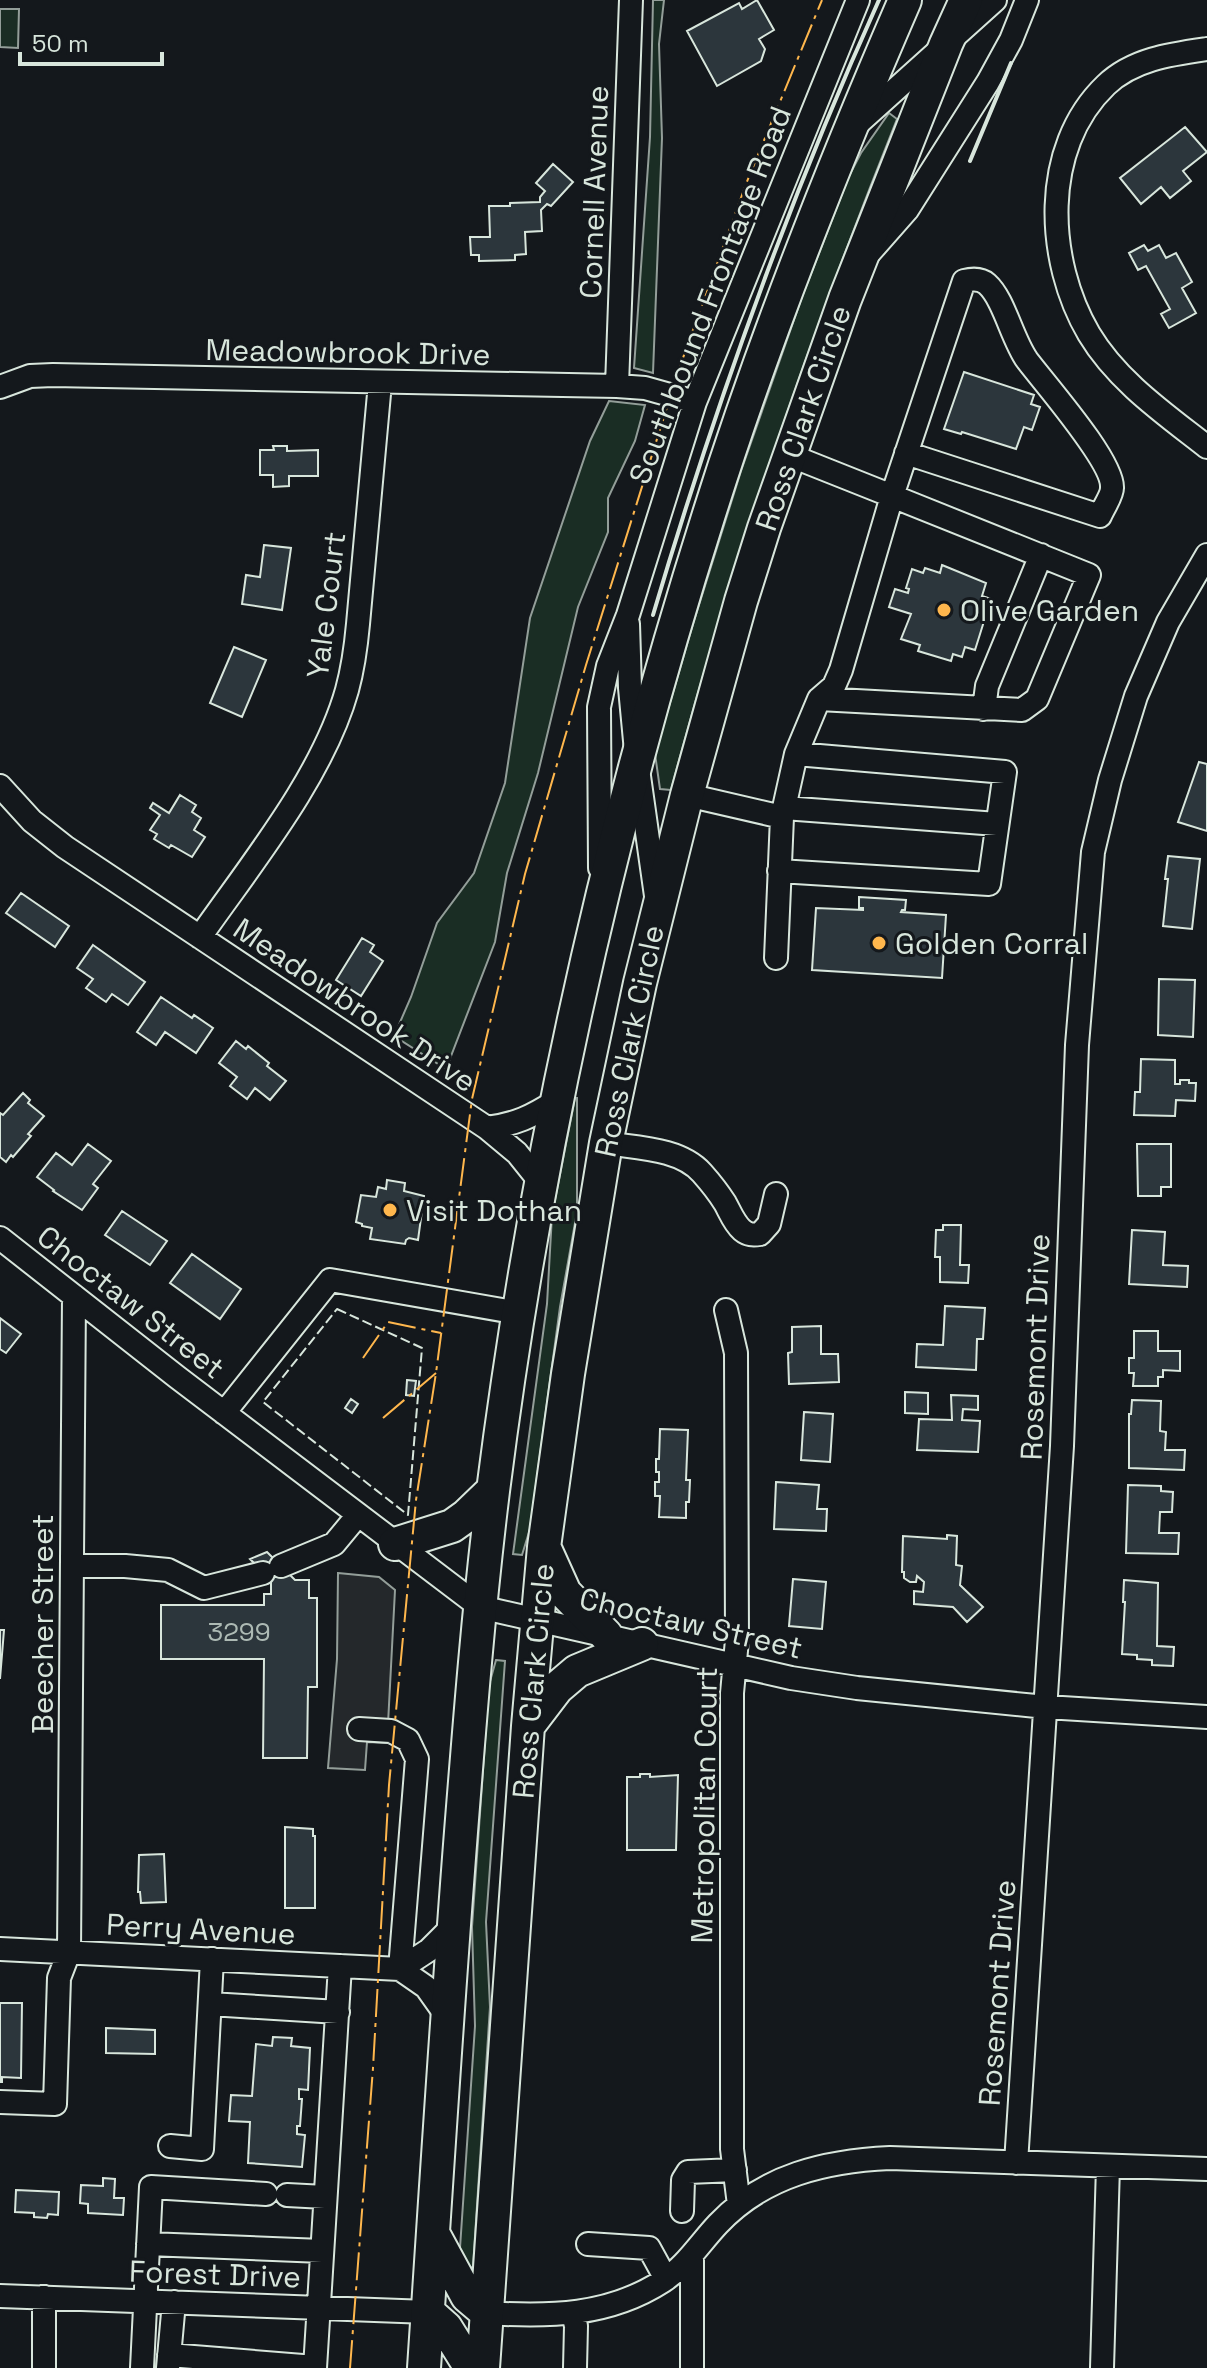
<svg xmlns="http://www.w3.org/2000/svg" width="1207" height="2368" font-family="'Space Grotesk',sans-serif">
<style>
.green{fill:#1a2d24;stroke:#939e99;stroke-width:2}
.parking{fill:#24282b;stroke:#939e99;stroke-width:2}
.building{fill:#2c363c;stroke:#d8e6dc;stroke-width:2}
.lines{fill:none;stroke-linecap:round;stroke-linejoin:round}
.minor-casing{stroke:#d8e6dc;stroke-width:26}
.highway-casing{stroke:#d8e6dc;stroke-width:36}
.minor{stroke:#14181c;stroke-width:22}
.highway{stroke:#14181c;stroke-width:32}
.fence{stroke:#d8e6dc;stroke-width:2;stroke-dasharray:10 4;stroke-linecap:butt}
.wall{stroke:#d8e6dc;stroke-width:4}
.power{stroke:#ffb74d;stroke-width:2;stroke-dasharray:28 6 4 6;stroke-linecap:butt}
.poi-dot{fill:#ffb74d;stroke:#14181c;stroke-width:3}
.labels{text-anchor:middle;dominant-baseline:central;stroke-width:6;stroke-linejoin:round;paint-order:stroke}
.number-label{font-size:26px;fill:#adbab4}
.street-label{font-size:30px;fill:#d8e6dc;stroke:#14181c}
.poi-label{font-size:30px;fill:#d8e6dc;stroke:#14181c;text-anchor:start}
</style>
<rect width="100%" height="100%" fill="#14181c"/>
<!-- green -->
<path class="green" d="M653,0H664L659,44L662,138L653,373L634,368L650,137Z
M0,9H19L18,48L0,47Z
M889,113L897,119C809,339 732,561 671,790L660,789L655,754L693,624L741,471L802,297L849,176L861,153Z
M609,401L645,405L635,441L608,498V532L578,607L538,773L507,873L495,942L446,1069L394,1036L411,997L437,923L474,873L505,783L530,618L590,441Z
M575,1098H577V1212L560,1307L530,1529L522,1555L513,1554L547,1304L552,1215Z
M496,1660L505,1661L486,1922L490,2007L473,2267L462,2268L460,2248L475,2026L472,1927L489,1685Z"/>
<!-- parking -->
<path class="parking" d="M338,1573L379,1577L395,1590L387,1743L367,1742L365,1770L328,1768L337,1659Z"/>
<!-- building -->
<path class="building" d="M757,0L774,30L759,39L765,49L761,61L717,86L687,31L739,3L742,9Z
M1185,127L1207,152L1183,171L1191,181L1170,198L1161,187L1141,204L1120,178Z
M553,164L573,182L551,206L547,204L541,210L542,231L525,232L526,254L515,255V260L479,261V255H471L470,237H490L489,206H510V203L540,202V197L545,191L536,183Z
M1144,245L1148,251L1159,245L1166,258L1176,253L1192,282L1182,288L1196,313L1169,328L1161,314L1170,309L1146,266L1138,270L1129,253Z
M964,372L1034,395L1031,404L1040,407L1032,430L1024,427L1016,449L962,432L961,434L944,429Z
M273,446H287V451L318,450V476H289V486L273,487V475H260V450H274Z
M264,545L291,548L282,610L242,604L246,575L260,577Z
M942,565L986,583L982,596L991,599L975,650L965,647L962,657L953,654L951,661L918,651L920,645L901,639L911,614L889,607L895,589L908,593L909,589L906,588L912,569L923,573L925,568L940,573Z
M234,647L266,660L242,717L210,703Z
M1199,762L1207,764V831L1178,822Z
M180,795L196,805L192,812L201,818L194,830L205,837L192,857L171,845L169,848L154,839L157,834L150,830L160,815L150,808L153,803L169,813Z
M1168,856L1200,859L1192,929L1163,926L1168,879H1165Z
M21,893L69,926L55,947L6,913Z
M859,897L906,900L905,910H902L901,912L946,915L942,978L812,970L816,908L863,910V908H859Z
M362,938L374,945L370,952L383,961L361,996L336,980Z
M93,945L145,982L128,1005L112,994L106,1002L86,988L93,979L77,968Z
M1159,979L1195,980L1193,1037L1158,1035Z
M161,997L192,1018L194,1015L213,1028L196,1053L165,1032L156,1045L137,1032Z
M236,1041L246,1049L248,1046L269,1063L267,1066L286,1081L270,1100L255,1088L247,1099L230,1086L237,1077L219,1063Z
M1141,1059L1175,1060V1084H1180V1080H1189V1083H1196L1195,1101L1176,1100L1175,1116L1134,1115L1135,1092H1140Z
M23,1093L30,1100L28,1103L44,1116L28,1134L31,1136L13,1157L11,1155L6,1162L0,1157V1113L3,1115Z
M88,1144L111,1161L93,1184L98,1188L82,1210L53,1191L54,1190L37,1177L56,1153L72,1165Z
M1137,1144H1171V1187H1161V1196H1138Z
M387,1180L405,1183L404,1191L424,1196L418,1240L409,1238L406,1240L405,1244L370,1239L372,1228L362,1226V1224L356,1222L361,1195L376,1197L378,1187L386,1189Z
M122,1211L167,1241L150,1265L105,1235Z
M943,1225H961L960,1265H969L968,1283L940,1282V1257H935L936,1230H943Z
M1132,1230L1165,1232L1163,1265L1188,1266L1187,1287L1129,1284Z
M192,1254L241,1289L220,1319L170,1283Z
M945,1306L985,1308L983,1339H977L976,1370L916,1367L917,1344L943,1345Z
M0,1318L21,1334L6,1353L0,1349Z
M821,1326V1354H838L839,1382L789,1384L788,1353L792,1352V1327Z
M1134,1331H1158V1351H1180V1371L1163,1370V1377H1158V1386H1133L1134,1373H1129V1358H1134Z
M407,1380L416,1381L414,1396L406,1395Z
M905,1392L928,1393V1414L905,1413Z
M951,1395L978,1396V1410L963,1409L962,1420L980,1421L978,1452L917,1450L919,1419L952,1420Z
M351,1399L358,1404L352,1413L345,1408Z
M1132,1400L1161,1401L1160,1431L1166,1432L1165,1450H1185L1184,1470L1129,1468V1414H1131Z
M804,1412L833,1414L830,1462L801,1460Z
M660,1429L688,1430L686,1480H690L689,1502H686V1518L659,1517L660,1496H655V1482H659V1472H656V1459H659Z
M776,1482L819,1485L817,1509H827L826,1531L774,1529Z
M1128,1485L1161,1486V1491L1173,1492L1172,1512H1160L1159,1533H1179L1178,1554L1126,1553Z
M947,1535L957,1536L956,1565L962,1566L960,1585L983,1607L967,1622L953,1607L914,1604V1591L923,1592L924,1582L917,1576L916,1582H910L904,1578V1572H902L903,1536L947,1539Z
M267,1552L295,1580H309V1598H317V1687H308L307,1758H263L264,1659H161V1605H264V1594H271V1580L250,1559Z
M793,1579L826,1582L822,1629L789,1626Z
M1124,1580L1158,1583L1157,1646L1174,1647L1173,1666L1152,1665V1660L1137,1659V1655L1122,1654L1125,1602H1123Z
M0,1630H4L0,1679Z
M640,1774H650V1777L678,1775L676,1850H627V1777H640Z
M285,1827L313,1829V1836H315V1908H285Z
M164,1854L166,1902L141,1903L140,1892H138L139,1855Z
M0,2003H22L21,2078L2,2077V2082H0Z
M106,2028L155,2030V2054L106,2053Z
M273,2037L292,2038L291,2046L310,2048L308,2090L299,2089V2099H302L300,2126H297V2134L305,2135L302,2167L248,2163L250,2122L229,2121L231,2095L252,2096L256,2044L272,2046Z
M103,2178L115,2179L114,2198H124L123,2215L88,2213V2204L80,2203L81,2185L103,2186Z
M16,2190L59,2192L58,2215L48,2214L47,2218L34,2217V2213L15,2212Z"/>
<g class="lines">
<!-- minor casing -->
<g class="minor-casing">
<path id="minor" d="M1207,49C1172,54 1133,59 1106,85C1040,148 1046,261 1089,334C1117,381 1165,414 1207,447
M856,125L995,0
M870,252L907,210L988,82L1011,40L1027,0
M617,386L631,0
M0,387L30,376L53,375L617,386L645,388L695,402
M789,455C889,495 989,534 1089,575L1037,699L1022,710L819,699L834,686L841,670L892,496L964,281C972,279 980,278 987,284C1004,299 1012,339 1027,360C1045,384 1114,462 1112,488C1112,496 1103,508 1100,516L906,453
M628,624L630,688L637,762L656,896
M984,709L987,686L1041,555
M796,754L819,699
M0,786L32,821L65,847L487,1128L517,1153L541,1183
M687,795L782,817L776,958
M784,808L997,824
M600,868L599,707L608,666L628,615L695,402L858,0
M779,871L989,884L1005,772L796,754L782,817
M200,937C251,864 323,776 347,690C353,668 356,646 358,624L380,383
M487,1128C516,1124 531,1117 556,1101
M606,1143C636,1148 680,1148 702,1173C710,1182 718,1192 725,1203C730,1212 734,1223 742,1230C748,1235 753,1235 760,1234L769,1224L776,1194
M0,1238L177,1377L480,1607L791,1678L857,1688L1046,1707L1207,1717
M726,1310L736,1353L737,1640L732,1693V2149L739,2205
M224,1413L330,1280L519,1313
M72,1566H125L168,1570L204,1588L263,1573
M281,1566L334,1544L358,1515
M359,1729L391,1731L408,1740L417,1759L400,1969
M0,1949L400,1969L426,1987L448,2018
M400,1969L429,1950L454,1925
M210,2004L338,2012
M0,2102L55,2104L59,1978L69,1952L74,1296
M170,2146L202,2149L212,1959
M1016,2163L1062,1446L1077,1045L1093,852L1110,780L1136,696L1168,622L1207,555
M287,2195L325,2197
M682,2211L683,2180L688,2172L735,2170
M148,2244L322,2251
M588,2244L649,2248L666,2279
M0,2296L428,2312
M487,2313C549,2317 609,2316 663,2281C686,2266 700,2243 718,2224C764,2175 826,2161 890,2158L1207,2169
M573,2313L576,2326L575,2368
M169,2355L315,2367
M44,2368V2297
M142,2368L151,2187L266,2194
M168,2368L174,2302
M315,2368L340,1966
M692,2368V2255
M1102,2368L1108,2166"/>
</g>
<!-- highway casing -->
<g class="highway-casing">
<path id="highway" d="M395,1544L452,1526L466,1516L493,1490
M546,1551L565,1593L606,1635
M528,1726L557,1688L577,1671L642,1644
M434,2235L467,2296L487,2313
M428,2312L446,2328L471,2368
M424,2368C436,2189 447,2010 461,1832C470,1718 479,1604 493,1491C535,1159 608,832 709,514C764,339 832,168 905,0
M483,2368L528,1726L544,1547L568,1374L606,1143L640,983L687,795L741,601L764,528L845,299L946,44L966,0"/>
</g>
<!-- minor -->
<use href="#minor" class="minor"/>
<!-- highway -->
<use href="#highway" class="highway"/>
<!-- fence -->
<path class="fence" d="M337,1309L422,1348L408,1515L263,1402Z"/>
<!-- wall -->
<path class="wall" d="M970,161L1011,63
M653,615C715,406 789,199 879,0"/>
<!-- power -->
<path class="power" d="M363,1358L388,1322L441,1333
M383,1418L436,1373
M350,2368L373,2068L389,1785L416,1500L436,1373L472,1099L525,874L586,665L679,369L746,184L822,0"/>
</g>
<!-- markers -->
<g class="poi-dot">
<circle cx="944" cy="610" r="8"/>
<circle cx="879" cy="943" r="8"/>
<circle cx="390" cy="1210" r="8"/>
</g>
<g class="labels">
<!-- number labels -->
<g class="number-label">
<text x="239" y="1632">3299</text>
</g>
<!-- street labels -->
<g class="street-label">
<text transform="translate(594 192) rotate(-88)">Cornell Avenue</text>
<text transform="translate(710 295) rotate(-69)">Southbound Frontage Road</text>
<text transform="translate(348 352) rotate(1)">Meadowbrook Drive</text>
<text transform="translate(803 418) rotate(-71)">Ross Clark Circle</text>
<text transform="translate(326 605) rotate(-83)">Yale Court</text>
<text transform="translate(355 1005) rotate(34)">Meadowbrook Drive</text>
<text transform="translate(629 1041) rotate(-78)">Ross Clark Circle</text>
<text transform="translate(131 1302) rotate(38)">Choctaw Street</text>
<text transform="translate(1035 1347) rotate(-88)">Rosemont Drive</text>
<text transform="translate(691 1623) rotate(13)">Choctaw Street</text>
<text transform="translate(42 1624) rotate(-90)">Beecher Street</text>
<text transform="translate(533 1681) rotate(-85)">Ross Clark Circle</text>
<text transform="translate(704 1805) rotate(-89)">Metropolitan Court</text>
<text transform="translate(201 1929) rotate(3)">Perry Avenue</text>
<text transform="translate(997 1993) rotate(-86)">Rosemont Drive</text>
<text transform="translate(215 2274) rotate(2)">Forest Drive</text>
</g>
<!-- poi labels -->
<g class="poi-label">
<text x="960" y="610">Olive Garden</text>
<text x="895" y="943">Golden Corral</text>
<text x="406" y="1210">Visit Dothan</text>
</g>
</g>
<!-- scale -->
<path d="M20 52v12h142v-12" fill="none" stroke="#d8e6dc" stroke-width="4"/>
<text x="32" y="52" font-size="24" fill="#d8e6dc" stroke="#14181c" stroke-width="6" paint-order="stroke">50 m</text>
</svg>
